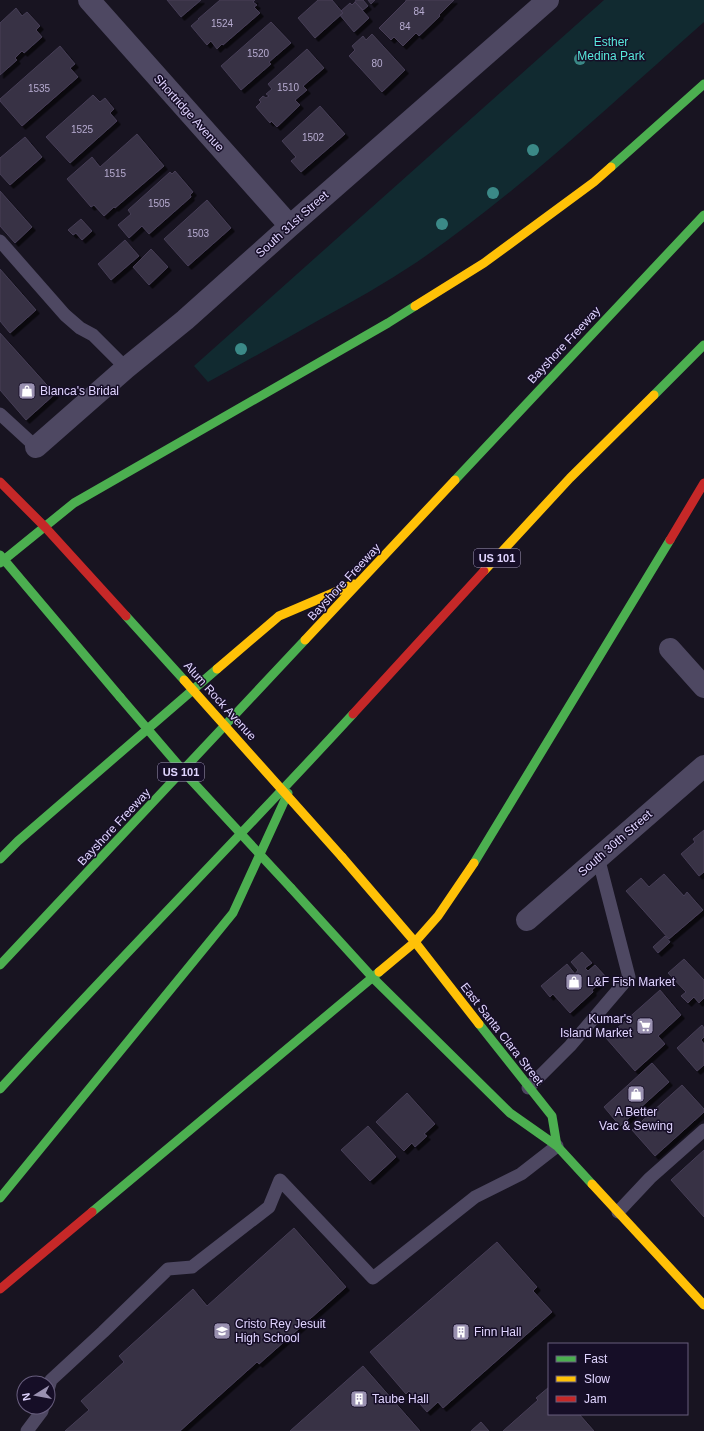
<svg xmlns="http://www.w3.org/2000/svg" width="704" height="1431" font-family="Helvetica,sans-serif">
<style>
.green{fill:#112a30}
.building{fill:#383144;stroke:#463e56;filter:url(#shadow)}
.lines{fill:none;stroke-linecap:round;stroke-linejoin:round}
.lane{stroke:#4e4862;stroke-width:13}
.street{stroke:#4e4862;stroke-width:22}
.fast{stroke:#4caf50;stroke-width:9}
.slow{stroke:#ffc107;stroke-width:9}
.jam{stroke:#c62828;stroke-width:9}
.fast-bridge{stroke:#4caf50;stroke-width:9}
.slow-bridge{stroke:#ffc107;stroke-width:9}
.tree{fill:#3b8987}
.labels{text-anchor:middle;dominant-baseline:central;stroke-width:3;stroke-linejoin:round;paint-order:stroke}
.number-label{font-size:10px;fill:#b6abd0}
.shield{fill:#160e27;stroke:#a399be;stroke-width:1}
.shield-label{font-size:11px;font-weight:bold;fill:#e0d4ff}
.park-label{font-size:12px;fill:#57e8db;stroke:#160e27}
.street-label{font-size:12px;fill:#e0d4ff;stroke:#160e27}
.poi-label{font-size:12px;fill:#e0d4ff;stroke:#160e27;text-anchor:start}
</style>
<defs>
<filter id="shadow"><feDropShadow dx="3.5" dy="3.5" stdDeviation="0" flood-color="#0009"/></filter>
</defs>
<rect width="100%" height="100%" fill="#181421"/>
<!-- green -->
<path class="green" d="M604,0H704V22C611,104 520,191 417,262C385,283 352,302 319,320C282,341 245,362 208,382L194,366Z"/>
<!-- building -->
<path class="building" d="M167,0H201L181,17Z
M220,0H255L253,2L257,5L254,7L260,13L223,45L222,44L217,49L211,41L207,45L191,26L199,19H198Z
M318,0H332L343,13L315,38L298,18Z
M356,0H363L368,6L363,10L355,2Z
M368,0H375L371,4Z
M406,0H454L439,15L440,16L419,36L416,33L403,46L394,37L391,40L379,28L406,1Z
M355,2L369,18L354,32L340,15L343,13L341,11L350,3L352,5Z
M16,8L22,16L27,12L40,26L36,30L42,37L24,53L22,51L15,58L17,60L0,75V23Z
M271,22L291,43L269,62L271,64L241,90L221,66Z
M372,34L405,70L382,92L349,56L355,50L352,46L363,36L366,40Z
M60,46L75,64L70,68L78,77L22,126L0,101V99Z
M307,49L324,68L303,86L307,90L295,100L300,105L277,127L271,121L270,123L256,107L261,102L259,100L263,96L266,98L269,96L266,94L272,89L268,84Z
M93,95L100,102L105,98L114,109L110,113L117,121L70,163L46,137Z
M320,106L345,134L301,172L291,161L296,157L282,141Z
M137,134L164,166L115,208L114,207L104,216L94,205L91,207L67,179L92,157L100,167Z
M25,137L42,157L10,185L0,174V158Z
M175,171L193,192L190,195L191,197L149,234L142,226L129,238L118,225L131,214L128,210L170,172L172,174Z
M0,191L32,227L15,243L0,226Z
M207,200L231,228L188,266L164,239Z
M81,219L92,231L82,240L76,233L73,235L68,230Z
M125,240L139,256L111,280L98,264Z
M151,249L168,267L149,285L133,267Z
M0,269L36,310L10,333L0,321Z
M0,333L55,394L26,420L0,390Z
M704,830V872L699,876L681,854L695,842L693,839Z
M664,874L684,896L687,892L703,910L669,939L626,891L641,878L649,887Z
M665,936L670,942L658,953L653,947Z
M582,952L592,963L585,968L588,971L595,965L606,977L592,990L593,992L570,1013L553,994L550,997L541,986L567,964L575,974L578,970L571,962Z
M684,959L704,980V998L699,1003L694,997L688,1003L681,996L686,992L668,973Z
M660,990L681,1015L658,1036L665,1044L635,1071L606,1038Z
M702,1025L704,1028V1037L701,1040L704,1044V1065L697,1071L677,1048Z
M652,1063L669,1082L620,1126L604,1107Z
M682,1085L704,1109V1112L655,1156L632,1130Z
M407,1093L435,1124L424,1134L427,1136L415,1147L412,1143L404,1151L376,1122Z
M368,1126L396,1157L370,1181L341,1150Z
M704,1150V1217L671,1180Z
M294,1228L346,1287L259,1364L257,1362L180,1431H65L89,1410L81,1401L124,1362L119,1356L193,1289L207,1306Z
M497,1242L537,1287L533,1291L552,1312L443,1408L438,1402L427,1412L409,1391L406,1394L370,1352Z
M363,1366L420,1431H290Z
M549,1387V1414H579L594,1431H503L538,1400L536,1398Z
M481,1422L489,1431H471Z"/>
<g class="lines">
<!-- lane -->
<path class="lane" d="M0,241L65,315L80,328L93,335L126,368
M0,414L36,447
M528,1088L570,1046L629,977L598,857
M618,1212L650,1178L704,1130
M48,1390L51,1380L103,1332L168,1269L192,1267L269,1207L280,1180L373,1278L475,1197L521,1174L557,1146
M27,1431L42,1411L43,1407"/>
<!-- street -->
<path class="street" d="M89,0L290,226
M36,447L126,368L185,320L290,226L548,0
M670,649L704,687
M527,920L704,766"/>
<!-- fast -->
<path class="fast" d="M611,167L704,84
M654,395L704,345
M455,480L704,215
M0,555L120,697
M0,563L74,503L388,323L415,306
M126,616L184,680
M0,859L18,841L217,669
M474,863L670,540
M291,888L373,978L510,1113L557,1146L592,1184
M0,965L305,640
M479,1024L552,1116L557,1146
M0,1089C116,962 237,840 353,714
M0,1198L233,913L288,793
M92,1212L379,972"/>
<!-- slow -->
<path class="slow" d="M415,306L484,263L594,182L611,167
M484,571L570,478L654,395
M305,640L455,480
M217,669L279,616L354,584
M342,857L415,942L479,1024
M379,972L415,942L438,916L474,863
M592,1184L704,1305"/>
<!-- jam -->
<path class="jam" d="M0,482L45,527L126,616
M670,540L704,483
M353,714L484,571
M0,1289L92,1212"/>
<!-- fast-bridge -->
<path class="fast-bridge" d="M120,697L192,781L291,888"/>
<!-- slow-bridge -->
<path class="slow-bridge" d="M184,680L342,857"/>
</g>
<!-- trees -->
<g class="tree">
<circle cx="580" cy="59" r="6"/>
<circle cx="533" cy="150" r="6"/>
<circle cx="493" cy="193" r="6"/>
<circle cx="442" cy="224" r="6"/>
<circle cx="241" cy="349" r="6"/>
</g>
<!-- icons -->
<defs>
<g id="shop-square" transform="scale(0.9)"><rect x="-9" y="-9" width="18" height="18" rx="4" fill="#9a91b1" stroke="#160e27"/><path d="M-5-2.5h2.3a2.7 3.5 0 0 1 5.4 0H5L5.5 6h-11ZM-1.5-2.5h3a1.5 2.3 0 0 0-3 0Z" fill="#fff"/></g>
<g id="supermarket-square" transform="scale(0.9)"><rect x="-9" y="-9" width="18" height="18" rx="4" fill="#9a91b1" stroke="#160e27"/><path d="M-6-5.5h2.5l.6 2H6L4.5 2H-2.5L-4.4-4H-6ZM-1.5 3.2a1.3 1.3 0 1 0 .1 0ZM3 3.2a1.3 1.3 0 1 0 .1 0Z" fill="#fff"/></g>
<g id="school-square" transform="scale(0.9)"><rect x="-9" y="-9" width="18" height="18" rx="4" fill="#9a91b1" stroke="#160e27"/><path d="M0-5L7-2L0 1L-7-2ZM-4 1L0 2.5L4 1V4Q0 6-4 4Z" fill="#fff"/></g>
<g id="building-square" transform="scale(0.9)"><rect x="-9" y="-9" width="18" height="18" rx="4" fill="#9a91b1" stroke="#160e27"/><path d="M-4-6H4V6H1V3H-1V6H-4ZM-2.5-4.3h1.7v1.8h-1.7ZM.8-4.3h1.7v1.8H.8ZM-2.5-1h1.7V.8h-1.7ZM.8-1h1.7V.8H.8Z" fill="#fff"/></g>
</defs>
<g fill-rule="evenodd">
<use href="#shop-square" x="27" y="391"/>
<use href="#shop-square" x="574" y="982"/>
<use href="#supermarket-square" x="645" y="1026"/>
<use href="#shop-square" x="636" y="1094"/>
<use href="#school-square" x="222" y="1331"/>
<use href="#building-square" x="461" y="1332"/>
<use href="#building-square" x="359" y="1399"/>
</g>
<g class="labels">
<!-- number labels -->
<g class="number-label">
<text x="419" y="11">84</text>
<text x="222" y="23">1524</text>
<text x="405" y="26">84</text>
<text x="258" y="53">1520</text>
<text x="377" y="63">80</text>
<text x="288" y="87">1510</text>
<text x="39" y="88">1535</text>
<text x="82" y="129">1525</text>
<text x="313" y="137">1502</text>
<text x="115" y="173">1515</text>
<text x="159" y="203">1505</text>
<text x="198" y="233">1503</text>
</g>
<!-- shield labels -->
<g class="shield">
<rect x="474" y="549" width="46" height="18" rx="3"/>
<rect x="158" y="763" width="46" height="18" rx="3"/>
</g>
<g class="shield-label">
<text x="497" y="558">US 101</text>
<text x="181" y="772">US 101</text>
</g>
<!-- park labels -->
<g class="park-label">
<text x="611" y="42">Esther<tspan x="611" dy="14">Medina Park</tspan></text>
</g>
<!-- street labels -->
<g class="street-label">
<text transform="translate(189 113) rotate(48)">Shortridge Avenue</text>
<text transform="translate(292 224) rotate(-42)">South 31st Street</text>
<text transform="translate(564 345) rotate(-47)">Bayshore Freeway</text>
<text transform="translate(344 582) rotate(-47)">Bayshore Freeway</text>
<text transform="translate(220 701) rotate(48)">Alum Rock Avenue</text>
<text transform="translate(114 827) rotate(-47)">Bayshore Freeway</text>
<text transform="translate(615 843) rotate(-41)">South 30th Street</text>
<text transform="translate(502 1034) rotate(52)">East Santa Clara Street</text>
</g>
<!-- poi labels -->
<g class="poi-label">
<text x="40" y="391">Blanca's Bridal</text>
<text x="587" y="982">L&amp;F Fish Market</text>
<text x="632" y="1019" text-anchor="end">Kumar's<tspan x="632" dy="14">Island Market</tspan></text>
<text x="636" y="1112" text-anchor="middle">A Better<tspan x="636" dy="14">Vac &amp; Sewing</tspan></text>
<text x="235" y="1324">Cristo Rey Jesuit<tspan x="235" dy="14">High School</tspan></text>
<text x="474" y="1332">Finn Hall</text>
<text x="372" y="1399">Taube Hall</text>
</g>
</g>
<!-- legend -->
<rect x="548" y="1343" width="140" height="72" fill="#160e27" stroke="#675d7d"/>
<rect x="556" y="1356" width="20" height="6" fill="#4caf50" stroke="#675d7d"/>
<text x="584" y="1363" font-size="12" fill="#e0d4ff">Fast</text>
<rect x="556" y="1376" width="20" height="6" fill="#ffc107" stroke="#675d7d"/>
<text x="584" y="1383" font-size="12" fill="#e0d4ff">Slow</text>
<rect x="556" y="1396" width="20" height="6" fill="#c62828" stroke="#675d7d"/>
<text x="584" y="1403" font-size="12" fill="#e0d4ff">Jam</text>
<!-- north arrow -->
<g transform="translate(36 1395) rotate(259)"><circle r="19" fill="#160e27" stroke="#675d7d"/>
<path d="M0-3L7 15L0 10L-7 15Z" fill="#9a91b1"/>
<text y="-6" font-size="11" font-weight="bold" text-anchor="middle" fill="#e0d4ff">N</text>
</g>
</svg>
